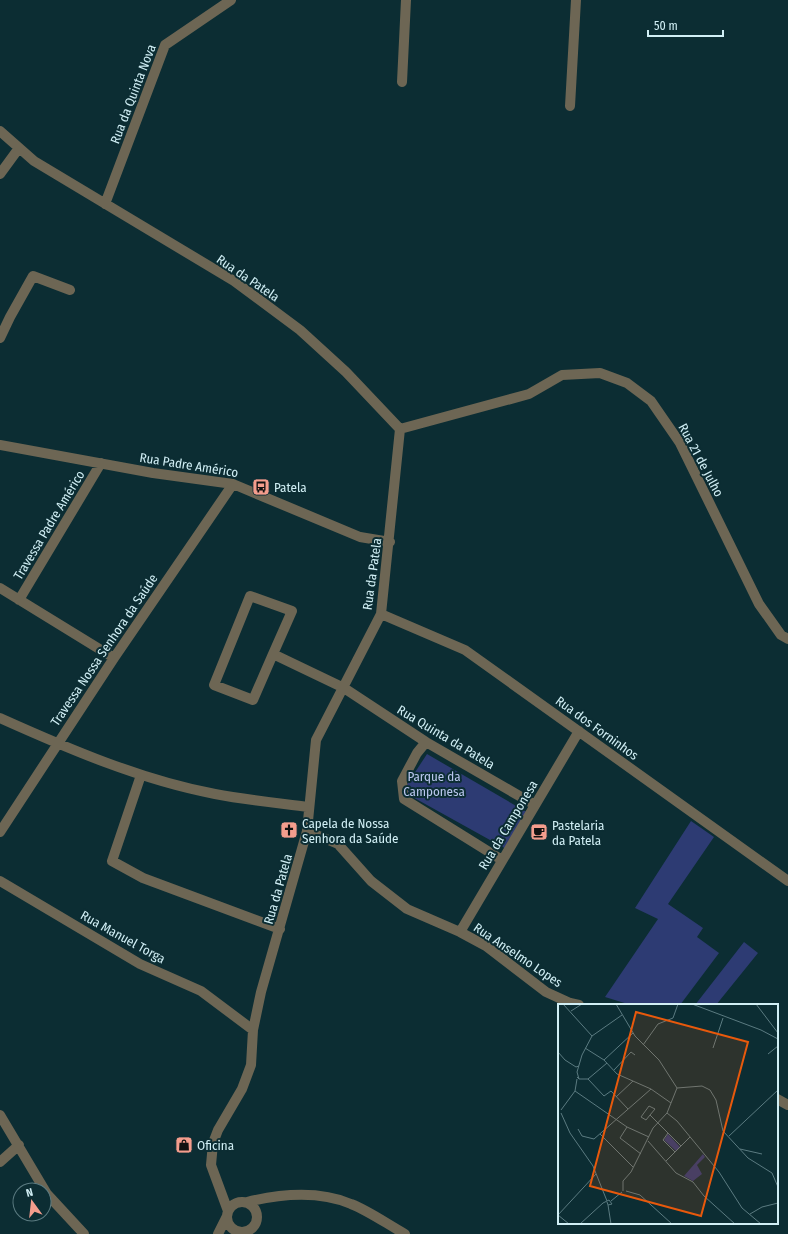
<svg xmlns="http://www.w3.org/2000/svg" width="788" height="1234" font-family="'Fira Sans Condensed',sans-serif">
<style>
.green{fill:#2d3b73}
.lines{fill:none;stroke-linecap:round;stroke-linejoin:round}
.minor{stroke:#6d6654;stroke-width:10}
.labels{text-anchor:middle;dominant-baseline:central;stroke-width:4;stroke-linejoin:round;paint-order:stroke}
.street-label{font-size:13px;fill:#d1eff5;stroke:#0c2d33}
.poi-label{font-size:13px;fill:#d1eff5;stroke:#0c2d33;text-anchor:start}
.park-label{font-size:13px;fill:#bac7ee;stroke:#0c2d33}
.inset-road{fill:none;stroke:#5b7b81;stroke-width:1}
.view{fill:#e8590c;fill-opacity:0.15;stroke:#e8590c;stroke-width:2}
.inset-edge{fill:none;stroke:#d1eff5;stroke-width:2}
</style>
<rect width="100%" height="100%" fill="#0c2d33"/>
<!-- green -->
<path class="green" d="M427,754L530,814L508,850L409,795L406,786Z
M691,821L714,837L668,904L703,928L697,937L719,953L680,1005H631L605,997L658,919L635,908Z
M744,942L758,953L716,1005H695Z"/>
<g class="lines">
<!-- minor -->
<path class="minor" d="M402,82L406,0
M570,106L576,0
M0,131L34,161L234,281L300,330L346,372L400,429L381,614L316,740L307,831L261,992L253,1030L251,1065L242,1089L218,1130L213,1143L211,1165L228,1211
M0,174L19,148
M105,204L165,45L231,0
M0,338L10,317L33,276L70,290
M400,429L529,394L562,375L600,373L627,383L651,401L680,443L759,604L781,635L788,639
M0,445L153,473L233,484L360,537L390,542
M0,588L114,658
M19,600L101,463
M381,614L465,650L788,881
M273,654L253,700L214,685L250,596L292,611L273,654L344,688L426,742L535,805
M0,718C69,749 141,780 215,794C246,800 278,803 309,807
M426,742L417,753L402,781L404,799L502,860
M141,775L112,861L143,878L280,929
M307,831L338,844L371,881L407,909L460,932L486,946L546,992L570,1003L579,1005
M0,832L114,658L233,484
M0,881L140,964L201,991L253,1030
M460,932L579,731
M777,1099L788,1105
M0,1115L47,1194L84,1234
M0,1162L19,1145
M227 1217a15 15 0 1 1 30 0a15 15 0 1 1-30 0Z
M247,1202C280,1194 318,1190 351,1204C369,1211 387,1224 405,1234
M218,1234L227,1216"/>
</g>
<!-- icons -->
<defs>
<g id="bus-square" transform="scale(0.9)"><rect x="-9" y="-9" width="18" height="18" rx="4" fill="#f49d8d" stroke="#0c2d33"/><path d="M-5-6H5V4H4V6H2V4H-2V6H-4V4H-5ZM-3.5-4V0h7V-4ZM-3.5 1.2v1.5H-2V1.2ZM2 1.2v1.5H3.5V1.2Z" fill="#111"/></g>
<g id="church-square" transform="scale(0.9)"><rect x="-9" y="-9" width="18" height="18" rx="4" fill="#f49d8d" stroke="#0c2d33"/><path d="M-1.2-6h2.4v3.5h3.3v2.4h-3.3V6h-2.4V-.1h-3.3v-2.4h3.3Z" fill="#111"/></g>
<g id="cafe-square" transform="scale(0.9)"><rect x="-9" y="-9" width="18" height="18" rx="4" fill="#f49d8d" stroke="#0c2d33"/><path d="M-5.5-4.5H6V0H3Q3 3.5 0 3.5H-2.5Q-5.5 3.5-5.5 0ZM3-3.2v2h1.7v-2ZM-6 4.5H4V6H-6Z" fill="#111"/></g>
<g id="shop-square" transform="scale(0.9)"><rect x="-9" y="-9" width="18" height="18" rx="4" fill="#f49d8d" stroke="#0c2d33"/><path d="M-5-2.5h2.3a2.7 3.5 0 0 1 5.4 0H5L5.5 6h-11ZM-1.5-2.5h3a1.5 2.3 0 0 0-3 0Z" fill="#111"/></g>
</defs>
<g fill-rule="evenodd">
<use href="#bus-square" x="261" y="487"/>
<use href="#church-square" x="289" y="830"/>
<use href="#cafe-square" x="539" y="832"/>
<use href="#shop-square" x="184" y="1145"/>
</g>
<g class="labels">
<!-- street labels -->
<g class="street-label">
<text transform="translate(133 94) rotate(-69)">Rua da Quinta Nova</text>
<text transform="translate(248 278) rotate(34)">Rua da Patela</text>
<text transform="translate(701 460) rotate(62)">Rua 21 de Julho</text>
<text transform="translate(189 465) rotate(9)">Rua Padre Américo</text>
<text transform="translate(49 525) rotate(-59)">Travessa Padre Américo</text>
<text transform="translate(372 574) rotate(-82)">Rua da Patela</text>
<text transform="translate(104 650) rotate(-56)">Travessa Nossa Senhora da Saúde</text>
<text transform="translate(597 728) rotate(36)">Rua dos Forninhos</text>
<text transform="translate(446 737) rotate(31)">Rua Quinta da Patela</text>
<text transform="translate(508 825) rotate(-59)">Rua da Camponesa</text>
<text transform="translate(278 889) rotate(-74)">Rua da Patela</text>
<text transform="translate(123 937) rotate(29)">Rua Manuel Torga</text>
<text transform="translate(518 955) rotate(34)">Rua Anselmo Lopes</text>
</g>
<!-- poi labels -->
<g class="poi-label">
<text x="274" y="487">Patela</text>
<text x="302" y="823">Capela de Nossa<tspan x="302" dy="15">Senhora da Saúde</tspan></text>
<text x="552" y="825">Pastelaria<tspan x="552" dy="15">da Patela</tspan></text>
<text x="197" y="1145">Oficina</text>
</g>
<!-- park labels -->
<g class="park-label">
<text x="434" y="776">Parque da<tspan x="434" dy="15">Camponesa</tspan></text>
</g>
</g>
<!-- overview -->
<g transform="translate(558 1004)">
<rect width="220" height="220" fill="#0c2d33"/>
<path d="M110,130L122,143L118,147L106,136ZM145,150L147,153L139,161L144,170L135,177L126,172Z" fill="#2d3b73"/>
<path class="inset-road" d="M5,0L34,32L24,51L19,68L21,75L19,73M58,0L77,32L101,56L119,84L109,109L95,124L73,168L65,177V187M134,0L203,26L220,35M198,0L220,29M13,7L24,0M34,32L64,11M85,41L100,20L115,14L120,0M27,44L46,56L59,70L93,85L113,99M155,44L165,14M0,48L7,56L18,63L21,62M210,50L220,42M46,56L75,29M56,66L73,48L77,51M21,75H30L49,59M30,75L46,92L53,87L70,105M119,84L144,82L152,86L158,96L165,127L190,154L214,169L220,183M17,87L69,123L91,133M58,93L75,77M3,106L17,87L19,75M3,109L12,129L35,162L49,197M109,109L119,117L161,168L184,204L203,220M92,111L88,116L83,113L91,102L97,105L92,111L123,142M69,123L62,134L83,150M20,125L24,132L36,135L93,85M110,129L105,136L117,148M42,130L75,163M171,132L220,86M90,137L118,169L135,178L146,192L177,220M182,145L204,150M108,157L132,133M68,187L82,191L114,220M53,197L64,188M50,201L53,220M192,210L204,203L220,199M0,211L38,170M0,211L11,220M22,220L45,199L51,196L54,200L50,201L49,198"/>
<path class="view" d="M78,8L190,38L143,212L32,182Z"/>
<rect width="220" height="220" class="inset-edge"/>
</g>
<!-- north arrow -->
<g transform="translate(32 1202) rotate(345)"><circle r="19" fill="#0c2d33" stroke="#5b7b81"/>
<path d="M0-3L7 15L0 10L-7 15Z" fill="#f49d8d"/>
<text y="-6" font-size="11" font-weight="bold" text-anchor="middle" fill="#d1eff5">N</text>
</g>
<!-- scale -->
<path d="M648 30v6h75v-6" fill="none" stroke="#d1eff5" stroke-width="2"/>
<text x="654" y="30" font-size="12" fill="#d1eff5" stroke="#0c2d33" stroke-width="3" paint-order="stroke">50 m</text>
</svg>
